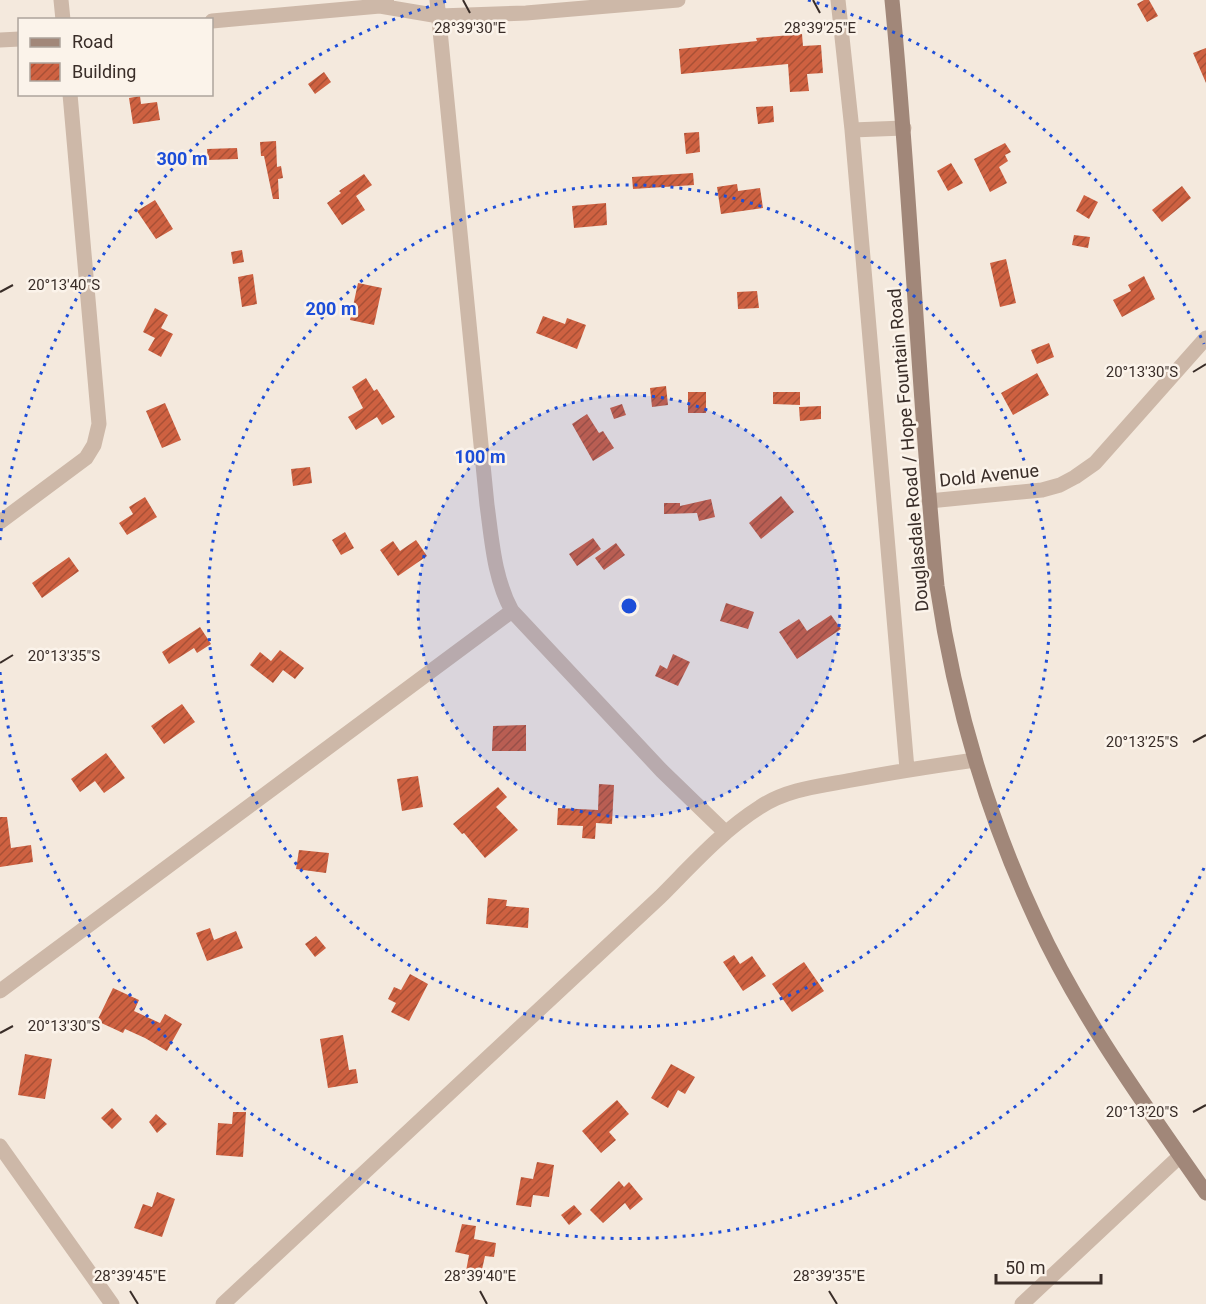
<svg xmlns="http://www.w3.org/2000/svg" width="1206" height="1304" font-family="Roboto,sans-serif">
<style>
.building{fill:url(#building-hatch)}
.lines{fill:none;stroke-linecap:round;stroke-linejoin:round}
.street{stroke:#cdb8a8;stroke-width:15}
.secondary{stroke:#a18779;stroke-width:15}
.ticks{fill:none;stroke:#392d28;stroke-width:2}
.ring{fill:none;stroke:#1d4ed8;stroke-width:3;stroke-dasharray:3 6}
.labels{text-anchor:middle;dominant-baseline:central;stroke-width:5;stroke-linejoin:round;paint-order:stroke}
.street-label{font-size:18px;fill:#392d28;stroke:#fbf3ea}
.ticks-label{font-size:15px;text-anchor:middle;fill:#392d28;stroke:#fbf3ea;stroke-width:5;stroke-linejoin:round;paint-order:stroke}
.centre{fill:#1d4ed8;stroke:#fbf3ea;stroke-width:3}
.ring-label{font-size:18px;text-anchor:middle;font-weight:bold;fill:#1d4ed8;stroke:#fbf3ea;stroke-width:5;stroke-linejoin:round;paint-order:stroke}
</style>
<defs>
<pattern id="building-hatch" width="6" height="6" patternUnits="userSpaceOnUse" patternTransform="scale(1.5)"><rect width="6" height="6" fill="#ce6141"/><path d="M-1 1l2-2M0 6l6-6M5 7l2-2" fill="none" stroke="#a85036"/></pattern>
</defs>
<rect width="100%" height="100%" fill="#f4e9dd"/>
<!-- building -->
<path class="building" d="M1144,0H1149L1158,16L1147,22L1137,4Z
M802,34L803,46L821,45L823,73L807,74L809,91L790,92L788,64L681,74L679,49L757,41L756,38Z
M1206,48V83L1193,53Z
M324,72L331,82L315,94L308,84Z
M140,96L141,104L157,102L160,120L133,124L129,98Z
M773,106L774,122L758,124L756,107Z
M699,132L700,152L686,154L684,133Z
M276,141L277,167L281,166L283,178L278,179L279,199H273L264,156H261L260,142Z
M1005,143L1011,152L1005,155L1008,161L999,167L1007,183L990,192L974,159Z
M237,148L238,159L208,160L207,149Z
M951,163L963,183L948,191L937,171Z
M693,173L694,185L633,189L632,177Z
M364,174L372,185L356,196L365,210L342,225L327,203L341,193L339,191Z
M737,184L738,191L760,188L763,208L721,214L717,187Z
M1182,186L1191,198L1162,222L1152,210Z
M1084,195L1098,202L1089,219L1076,211Z
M155,200L173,229L156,239L137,211Z
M606,203L607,225L574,228L572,206Z
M1074,235L1090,237L1088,248L1072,245Z
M242,250L244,262L233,264L231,252Z
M1006,259L1016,303L1000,307L990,263Z
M253,274L257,304L242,307L238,277Z
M1144,276L1155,299L1122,317L1113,300L1131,291L1128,285Z
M358,283L382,288L374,325L350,320Z
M757,291L759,308L738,309L737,292Z
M155,308L168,315L161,328L173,334L161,357L148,350L155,338L143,332Z
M543,316L565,324L567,318L586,325L577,349L536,333Z
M1049,343L1054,357L1037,364L1031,350Z
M1037,373L1049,395L1013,415L1001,393Z
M366,378L374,391L377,389L395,417L382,425L377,417L356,430L348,417L363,408L352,387Z
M666,386L668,405L652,407L650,388Z
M688,392H706V413H688Z
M773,392H800V405L773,404Z
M165,403L181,440L162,448L146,411Z
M622,404L626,415L614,419L610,408Z
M821,406V419L800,421L799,407Z
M587,414L599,433L603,431L614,448L593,461L572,424Z
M310,467L312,483L293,486L291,469Z
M781,496L794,512L761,539L749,523Z
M145,497L157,517L127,535L119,523L133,514L129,507Z
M711,499L715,517L699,521L697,513L664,514V503H680V506Z
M345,532L354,548L341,555L332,540Z
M593,538L601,549L577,566L569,554Z
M416,540L427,556L398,576L380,550L393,541L400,551Z
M616,543L625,555L604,570L595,558Z
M69,557L79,571L42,598L32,583Z
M726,603L754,612L748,629L720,621Z
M831,615L841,629L797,659L779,632L799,619L807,631Z
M200,627L211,644L197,653L194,648L169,664L162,652Z
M280,650L304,668L295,679L283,670L273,683L250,665L260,652L271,661Z
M673,654L690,662L678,686L655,676L660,665L667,669Z
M182,704L195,722L164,744L151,726Z
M526,725V751H492L493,726Z
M106,753L125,778L104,793L95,781L80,792L71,779Z
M418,776L423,807L402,811L397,779Z
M599,784L614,785L612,824L596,823L595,839L582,838L583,826L557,825L558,808L598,810Z
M498,787L507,797L496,807L518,830L485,858L464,833L462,834L453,824Z
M0,817H7L11,848L31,845L33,862L0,867Z
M299,850L329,853L326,873L296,869Z
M488,898L507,900L506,906L529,908L528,928L486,924Z
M210,928L214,940L236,931L243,948L207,961L196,933Z
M316,936L326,948L315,957L305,944Z
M734,955L740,964L752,956L766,976L743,991L723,962Z
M804,962L824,991L792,1012L772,984Z
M410,974L428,984L409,1021L391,1012L396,1003L388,999L394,987L401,990Z
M113,988L139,1000L134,1011L160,1023L165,1014L182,1024L167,1051L145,1038L125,1029L123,1033L97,1021Z
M343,1035L349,1070L356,1069L358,1083L328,1088L320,1039Z
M25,1054L52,1059L45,1099L18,1095Z
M671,1064L695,1077L685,1094L678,1090L668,1108L651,1098Z
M617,1100L629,1114L609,1132L616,1140L601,1153L582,1131Z
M112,1108L122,1119L112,1129L101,1118Z
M233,1112H246L243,1157L216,1155L218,1123L232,1124Z
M156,1114L167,1124L157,1133L149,1122Z
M537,1162L554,1165L549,1197L533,1195L531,1207L516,1205L521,1177L533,1179Z
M619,1181L624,1187L629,1182L643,1199L630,1210L625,1203L603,1223L590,1210Z
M157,1192L175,1199L162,1237L134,1228L143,1204L152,1207Z
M574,1205L582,1214L569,1225L561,1215Z
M462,1224L476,1226L474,1239L496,1243L494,1257L485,1256L481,1274L466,1271L469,1255L455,1252Z"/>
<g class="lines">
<!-- street -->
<path class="street" d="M61,0L63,20
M437,0L487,505C492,541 494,578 512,611L662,771L725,832
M838,0L852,130L904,128
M380,6L439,16L526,13L678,0
M212,21L380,6L387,3
M0,40L20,39
M852,130L907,769
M929,501L1042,490L1060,485L1075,477L1095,463L1206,338
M0,522L86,458L94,445L99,424L70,94
M0,991L512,611
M0,1146L112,1304
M223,1304L660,897C692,865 722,831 760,807C787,789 820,786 852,780C893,772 933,766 975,760
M1022,1304L1180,1156"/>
<!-- secondary -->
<path class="secondary" d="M892,0C911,195 918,391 937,586C954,701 987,815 1036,920C1081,1018 1145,1105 1206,1193"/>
</g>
<!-- ticks -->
<path class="ticks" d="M463,0L470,13M813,0L820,13M0,292L13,285M1193,372L1206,364M0,663L13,655M1193,742L1206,735M0,1033L13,1026M1193,1112L1206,1105M130,1291L138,1304M480,1291L487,1304M829,1291L837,1304"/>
<!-- distance rings -->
<circle cx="629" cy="606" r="211" fill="#1d4ed8" fill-opacity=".12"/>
<g class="ring">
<circle cx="629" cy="606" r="211"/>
<circle cx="629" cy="606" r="421"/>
<path d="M1204 868A632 632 0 0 1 0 672M0 540A632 632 0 0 1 450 0M808 0A632 632 0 0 1 1204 344"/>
</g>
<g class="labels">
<!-- street labels -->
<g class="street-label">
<text transform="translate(908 450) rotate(-95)">Douglasdale Road / Hope Fountain Road</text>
<text transform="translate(989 475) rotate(-6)">Dold Avenue</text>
</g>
</g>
<g class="ticks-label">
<text x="470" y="33">28°39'30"E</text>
<text x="820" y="33">28°39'25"E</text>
<text x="64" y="290">20°13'40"S</text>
<text x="1142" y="377">20°13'30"S</text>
<text x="64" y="661">20°13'35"S</text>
<text x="1142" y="747">20°13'25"S</text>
<text x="64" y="1031">20°13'30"S</text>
<text x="1142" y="1117">20°13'20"S</text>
<text x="130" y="1281">28°39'45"E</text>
<text x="480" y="1281">28°39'40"E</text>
<text x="829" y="1281">28°39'35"E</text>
</g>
<circle cx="629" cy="606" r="9" class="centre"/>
<g class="ring-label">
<text x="182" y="165">300 m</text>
<text x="331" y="315">200 m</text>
<text x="480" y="463">100 m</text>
</g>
<!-- legend -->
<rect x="18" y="18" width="195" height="78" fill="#fbf3ea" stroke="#ada49c" stroke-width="1.5"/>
<rect x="30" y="38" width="30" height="9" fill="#a18779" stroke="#ada49c" stroke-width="1.5"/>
<text x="72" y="48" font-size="18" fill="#392d28">Road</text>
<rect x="30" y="63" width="30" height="18" fill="url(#building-hatch)" stroke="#ada49c" stroke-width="1.5"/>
<text x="72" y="78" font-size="18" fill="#392d28">Building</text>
<!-- scale -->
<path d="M996 1274v9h105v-9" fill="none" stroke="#392d28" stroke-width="3"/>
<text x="1005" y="1274" font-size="18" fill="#392d28" stroke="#fbf3ea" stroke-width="4.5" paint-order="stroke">50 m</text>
</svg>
